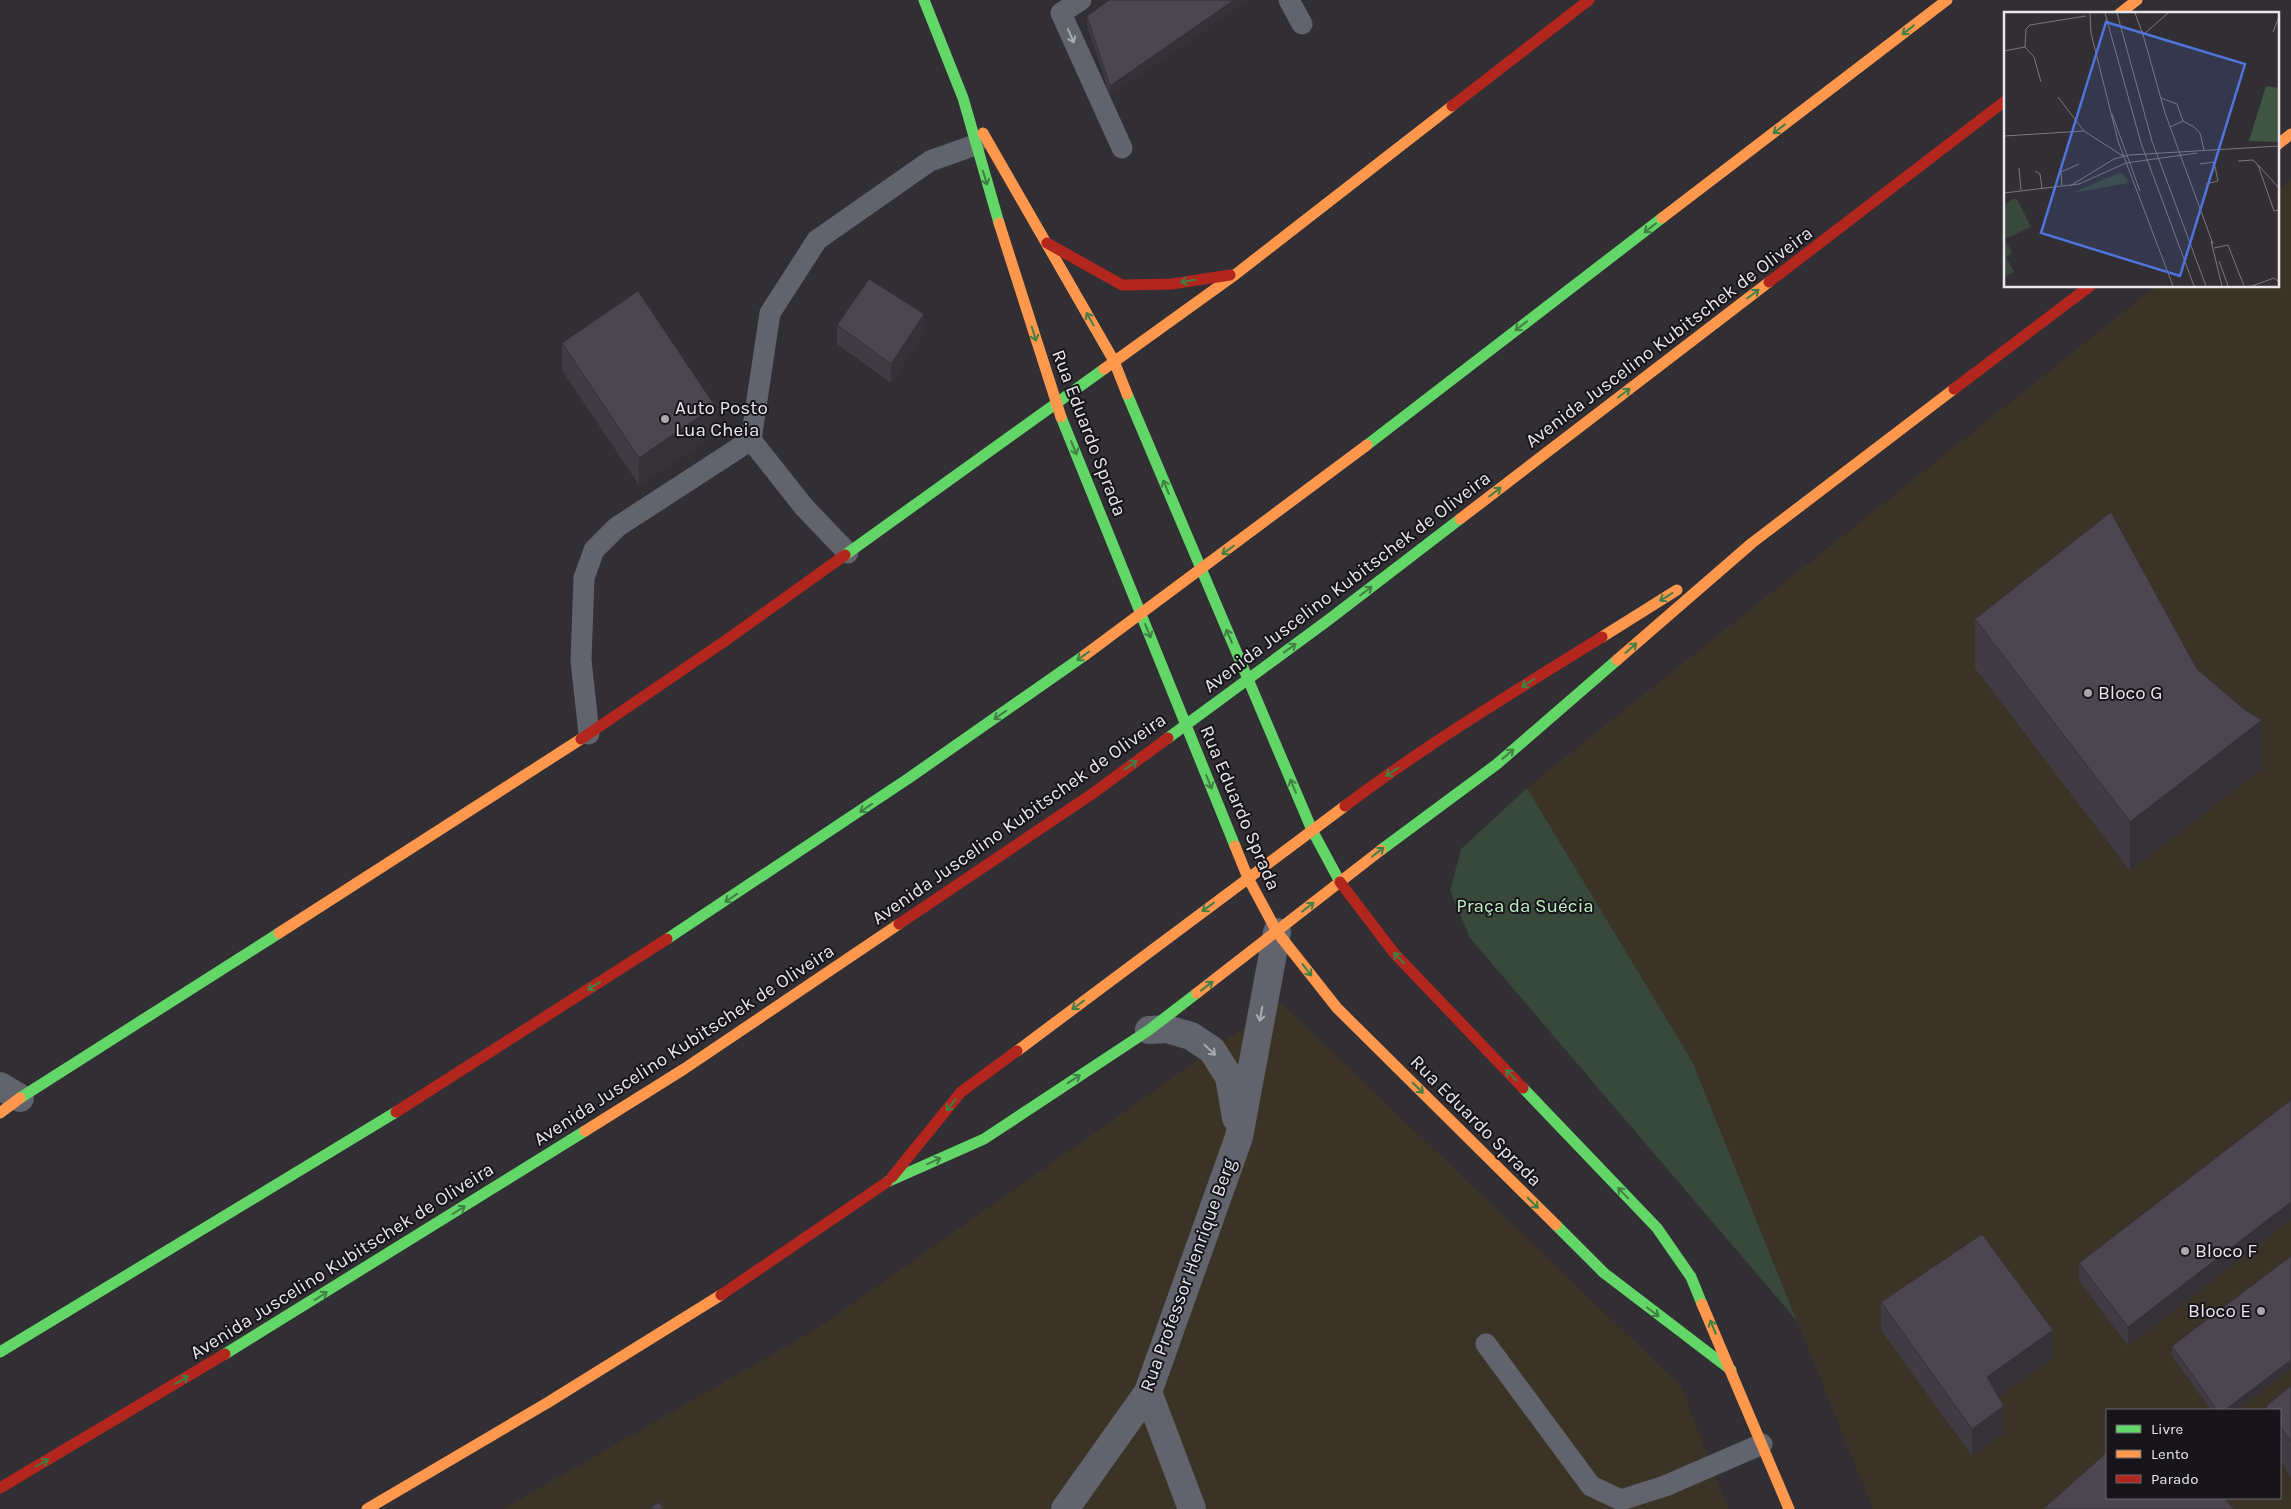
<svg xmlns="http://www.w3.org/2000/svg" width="2291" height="1509" font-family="Karla,sans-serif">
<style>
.industrial{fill:#3b3426}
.green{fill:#38483a}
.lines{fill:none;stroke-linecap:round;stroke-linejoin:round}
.lane{stroke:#61636d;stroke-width:21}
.street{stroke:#61636d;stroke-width:28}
.fast{stroke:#63d668;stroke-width:11}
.slow{stroke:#ff974d;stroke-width:11}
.jam{stroke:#b3261e;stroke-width:11}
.wall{fill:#403c44}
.shaded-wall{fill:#343137}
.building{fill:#4b464f;stroke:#343137}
.oneway{stroke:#417f45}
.oneway2{stroke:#acabb3}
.poi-dot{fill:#a9a6ac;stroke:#17151a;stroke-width:2}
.labels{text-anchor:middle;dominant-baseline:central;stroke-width:4;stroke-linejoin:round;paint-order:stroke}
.street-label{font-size:19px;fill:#e9e6ed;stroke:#17151a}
.poi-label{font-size:19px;fill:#e9e6ed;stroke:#17151a;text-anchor:start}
.park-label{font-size:19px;fill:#bef2c3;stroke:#17151a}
.inset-road{fill:none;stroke:#7b787e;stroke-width:1}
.view{fill:#5074dd;fill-opacity:0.15;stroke:#5074dd;stroke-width:2.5}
.inset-edge{fill:none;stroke:#e9e6ed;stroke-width:2.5}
</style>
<rect width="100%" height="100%" fill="#312e34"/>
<!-- industrial -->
<path class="industrial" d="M2291,180V1509H2202L2192,1498H2280V1410H2107V1487L2083,1509H1873L1692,1061L1527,788L2156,286H2277V191Z
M1280,1002L1681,1386L1728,1509H503L818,1328Z"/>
<!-- green -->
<path class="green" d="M1527,788L1692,1061L1797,1321L1470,938L1450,891L1461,849Z"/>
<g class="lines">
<!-- lane -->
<path class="lane" d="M1081,0L1061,13L1122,148
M1289,0L1302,24
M848,553L804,507L751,440L770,313L817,240L930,161L975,145
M589,734L581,660L584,578L594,550L617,527L751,440
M1486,1344L1591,1486L1621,1500L1665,1486L1762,1444"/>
<!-- street -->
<path class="street" d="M1149,1030L1167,1029L1191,1036L1212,1050L1229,1077L1236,1118
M0,1086L20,1098
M1148,1392L1192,1509
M1065,1509L1148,1392L1239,1137L1277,932"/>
<!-- fast -->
<path class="fast" d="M924,0L963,98L999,223
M1127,394L1312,830L1340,882
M1061,417L1235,846
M1367,445L1662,218
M845,555L1104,369
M1168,738L1327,621L1460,519
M1381,850L1497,764L1617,660
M667,939L909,778L1085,655
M1523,1088L1657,1228L1691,1277L1702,1304
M20,1098L279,933
M887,1182L984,1139L1149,1030L1197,993
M1556,1225L1604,1273L1731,1370
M0,1352L396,1112
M225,1354L585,1131"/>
<!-- slow -->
<path class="slow" d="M2119,14L2137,0
M983,133L1114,361L1127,394
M2277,145L2291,134
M1662,218L1947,0
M999,223L1061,417
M1104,369L1236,274L1452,106
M1460,519L1769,282
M1602,637L1677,590
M1085,655L1367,445
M1617,660L1752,543L1954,389
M1235,846L1248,878L1277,932
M1277,932L1337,1008L1556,1225
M279,933L581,739
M1197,993L1381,850
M1017,1051L1345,806
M0,1113L20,1098
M585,1131L684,1069L899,924
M1702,1304L1789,1509
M367,1509L547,1403L721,1295"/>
<!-- jam -->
<path class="jam" d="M1452,106L1589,0
M1047,243L1122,285L1172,284L1230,275
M1769,282L2005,101
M1954,389L2090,286
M581,739L725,641L845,555
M1345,806C1427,744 1515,691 1602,637
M1340,882L1394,953L1523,1088
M899,924L1092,794L1168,738
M396,1112L667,939
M892,1177L961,1092L1017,1051
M721,1295L887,1182
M0,1488L225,1354"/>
</g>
<!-- wall -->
<path class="wall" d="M1248,0L1110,95L1087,25V16Z
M837,325L924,333L891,383L837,344Z
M562,343L715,434L639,485L562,370Z
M1975,619L2197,669L2245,710L2262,769L2130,871L1975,668Z
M2291,1100V1220L2128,1346L2079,1281V1263Z
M2291,1256V1369L2238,1410H2211L2172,1356V1346Z
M1881,1302L2053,1358L1998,1397L2004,1434L1972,1456L1881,1330Z
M2291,1386V1477L2280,1461V1410H2266V1406Z"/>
<!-- shaded-wall -->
<path class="shaded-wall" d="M1234,0H1248L1110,95V86Z
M924,314V333L891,383V364Z
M715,406V434L639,485V458Z
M2262,720V769L2130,871V822Z
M2291,1202V1220L2128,1346V1327Z
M2053,1330V1358L1987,1405V1377Z
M2291,1360V1369L2238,1410H2225Z
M2004,1406V1434L1972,1456V1429Z"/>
<!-- building -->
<path class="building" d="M1109,0H1234L1110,86L1087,16Z
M869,279L924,314L891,364L837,325Z
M638,291L715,406L639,458L562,343Z
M2111,512L2197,669L2245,710L2262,720L2130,822L1975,619Z
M2291,1100V1202L2128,1327L2079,1263Z
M1982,1234L2053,1330L1987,1377L2004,1406L1972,1429L1881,1302Z
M2291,1256V1360L2225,1410H2217L2172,1346Z
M2291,1386V1442L2280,1426V1410H2269L2266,1406Z
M2107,1452V1498H2224L2234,1509H2043Z
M659,1502L664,1509H648Z"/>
<!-- one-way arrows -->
<defs><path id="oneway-shaft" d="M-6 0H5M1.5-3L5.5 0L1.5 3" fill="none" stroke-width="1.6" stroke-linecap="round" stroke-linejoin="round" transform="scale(1.25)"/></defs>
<g class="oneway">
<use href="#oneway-shaft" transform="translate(1908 30) rotate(142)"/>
<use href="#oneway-shaft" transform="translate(1779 129) rotate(142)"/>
<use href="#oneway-shaft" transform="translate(985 178) rotate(73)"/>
<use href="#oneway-shaft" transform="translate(1650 228) rotate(142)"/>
<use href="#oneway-shaft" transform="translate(1188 281) rotate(171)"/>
<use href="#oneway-shaft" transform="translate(1753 294) rotate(-37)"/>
<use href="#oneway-shaft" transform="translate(1090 319) rotate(-120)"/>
<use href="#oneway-shaft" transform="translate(1521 326) rotate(142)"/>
<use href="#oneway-shaft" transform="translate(1034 334) rotate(73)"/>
<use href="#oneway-shaft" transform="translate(1624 393) rotate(-37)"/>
<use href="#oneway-shaft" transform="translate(1074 448) rotate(67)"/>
<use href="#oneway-shaft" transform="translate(1166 487) rotate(-113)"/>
<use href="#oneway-shaft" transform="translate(1495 492) rotate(-37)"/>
<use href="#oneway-shaft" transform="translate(1228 550) rotate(144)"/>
<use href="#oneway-shaft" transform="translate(1366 591) rotate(-37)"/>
<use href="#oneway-shaft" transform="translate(1666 597) rotate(148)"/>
<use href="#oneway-shaft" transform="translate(1148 631) rotate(68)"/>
<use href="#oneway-shaft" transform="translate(1229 636) rotate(-113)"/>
<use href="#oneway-shaft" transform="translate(1290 648) rotate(-36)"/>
<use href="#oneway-shaft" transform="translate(1631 648) rotate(-41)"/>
<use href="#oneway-shaft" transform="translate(1083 656) rotate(144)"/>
<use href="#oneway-shaft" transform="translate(1528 683) rotate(148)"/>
<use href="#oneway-shaft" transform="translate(1000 715) rotate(145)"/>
<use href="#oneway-shaft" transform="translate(1508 754) rotate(-41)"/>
<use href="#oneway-shaft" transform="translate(1131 765) rotate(-36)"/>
<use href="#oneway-shaft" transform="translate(1392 772) rotate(146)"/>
<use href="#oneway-shaft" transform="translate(1209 782) rotate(68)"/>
<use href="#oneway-shaft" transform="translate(1293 786) rotate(-113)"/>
<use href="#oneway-shaft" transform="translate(866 808) rotate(146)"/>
<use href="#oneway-shaft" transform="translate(1378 852) rotate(-38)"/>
<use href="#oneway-shaft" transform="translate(731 898) rotate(146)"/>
<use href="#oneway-shaft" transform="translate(1208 907) rotate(144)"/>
<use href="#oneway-shaft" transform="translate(1308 907) rotate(-38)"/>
<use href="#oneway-shaft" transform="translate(1399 958) rotate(-133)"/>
<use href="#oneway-shaft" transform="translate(1307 970) rotate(52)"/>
<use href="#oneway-shaft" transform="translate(594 986) rotate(147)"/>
<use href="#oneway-shaft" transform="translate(1207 986) rotate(-38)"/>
<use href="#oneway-shaft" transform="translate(1078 1005) rotate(143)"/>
<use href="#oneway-shaft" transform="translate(1511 1075) rotate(-134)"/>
<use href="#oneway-shaft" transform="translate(1074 1079) rotate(-33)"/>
<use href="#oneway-shaft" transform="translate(1418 1088) rotate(45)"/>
<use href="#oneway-shaft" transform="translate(951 1105) rotate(129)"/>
<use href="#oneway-shaft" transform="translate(934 1161) rotate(-24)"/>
<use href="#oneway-shaft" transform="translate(1623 1193) rotate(-134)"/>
<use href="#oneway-shaft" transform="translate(1533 1203) rotate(45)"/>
<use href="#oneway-shaft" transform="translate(459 1210) rotate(-32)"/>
<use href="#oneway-shaft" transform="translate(321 1296) rotate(-32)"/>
<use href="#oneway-shaft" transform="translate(1653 1312) rotate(37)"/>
<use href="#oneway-shaft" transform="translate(1713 1327) rotate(-113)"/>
<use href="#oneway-shaft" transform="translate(182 1380) rotate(-31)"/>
<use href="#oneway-shaft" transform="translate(42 1463) rotate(-30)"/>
</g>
<g class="oneway2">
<use href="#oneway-shaft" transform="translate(1071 36) rotate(66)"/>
<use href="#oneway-shaft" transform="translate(1261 1014) rotate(100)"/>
<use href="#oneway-shaft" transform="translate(1210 1050) rotate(43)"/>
</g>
<!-- markers -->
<g class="poi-dot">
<circle cx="665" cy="419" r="5"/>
<circle cx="2088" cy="693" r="5"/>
<circle cx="2185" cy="1251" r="5"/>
<circle cx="2261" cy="1311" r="5"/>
</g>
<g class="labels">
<!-- street labels -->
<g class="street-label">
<text transform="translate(1669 337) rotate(-37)">Avenida Juscelino Kubitschek de Oliveira</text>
<text transform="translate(1089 433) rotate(69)">Rua Eduardo Sprada</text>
<text transform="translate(1347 582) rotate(-37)">Avenida Juscelino Kubitschek de Oliveira</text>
<text transform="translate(1240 808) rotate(67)">Rua Eduardo Sprada</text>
<text transform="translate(1019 819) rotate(-35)">Avenida Juscelino Kubitschek de Oliveira</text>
<text transform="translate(684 1045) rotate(-33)">Avenida Juscelino Kubitschek de Oliveira</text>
<text transform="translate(1476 1121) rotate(45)">Rua Eduardo Sprada</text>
<text transform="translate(342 1261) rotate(-32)">Avenida Juscelino Kubitschek de Oliveira</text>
<text transform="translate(1188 1275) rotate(-70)">Rua Professor Henrique Berg</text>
</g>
<!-- poi labels -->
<g class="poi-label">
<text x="675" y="408">Auto Posto<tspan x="675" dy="22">Lua Cheia</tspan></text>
<text x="2098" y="693">Bloco G</text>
<text x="2195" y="1251">Bloco F</text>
<text x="2251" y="1311" text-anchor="end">Bloco E</text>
</g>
<!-- park labels -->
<g class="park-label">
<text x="1525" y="906">Praça da Suécia</text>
</g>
</g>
<!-- overview -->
<g transform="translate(2004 12)">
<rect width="275" height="275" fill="#312e34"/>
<path d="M118,161L125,171L68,181L113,162ZM9,187H13L27,215L1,227L8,241L2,245L10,260L0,265V193Z" fill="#38483a"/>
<path d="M262,74L275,76V130L245,129Z" fill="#3e5641"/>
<path class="inset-road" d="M86,1L87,21M101,1L137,131L190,274M113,1L148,129L202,274M131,1L139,23M138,19L161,101L209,232M269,20L275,5M87,21L114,129L169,274M139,23L164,1M21,35L30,45L37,70M0,39L21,35L22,17L26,13L82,4M54,85L80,119L119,144M157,86L173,92L179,109M108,102L136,179M166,115L179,109L190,115L196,121L200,138M0,124L80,119M234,149L249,148L254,153M196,152L210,150L214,169L202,172M15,156L17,178M31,159L36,162L38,176M58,174L57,160L75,152M66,174L110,147L125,143L275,134M275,176L254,153L270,199L275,198M0,181L75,172L122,151L193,141M207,229L218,274M210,236L224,233L240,274M215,249L224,274M248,274L270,266L275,270"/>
<path class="view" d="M102,10L241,52L176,264L37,221Z"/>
<rect width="275" height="275" class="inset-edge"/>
</g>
<!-- legend -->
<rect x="2106" y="1409" width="175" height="90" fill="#17151a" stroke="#6b696e"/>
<rect x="2116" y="1425" width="25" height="8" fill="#63d668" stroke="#6b696e"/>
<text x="2151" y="1434" font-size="15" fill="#e9e6ed">Livre</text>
<rect x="2116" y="1450" width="25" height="8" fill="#ff974d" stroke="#6b696e"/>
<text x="2151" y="1459" font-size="15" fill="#e9e6ed">Lento</text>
<rect x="2116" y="1475" width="25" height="8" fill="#b3261e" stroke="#6b696e"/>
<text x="2151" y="1484" font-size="15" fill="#e9e6ed">Parado</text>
</svg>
